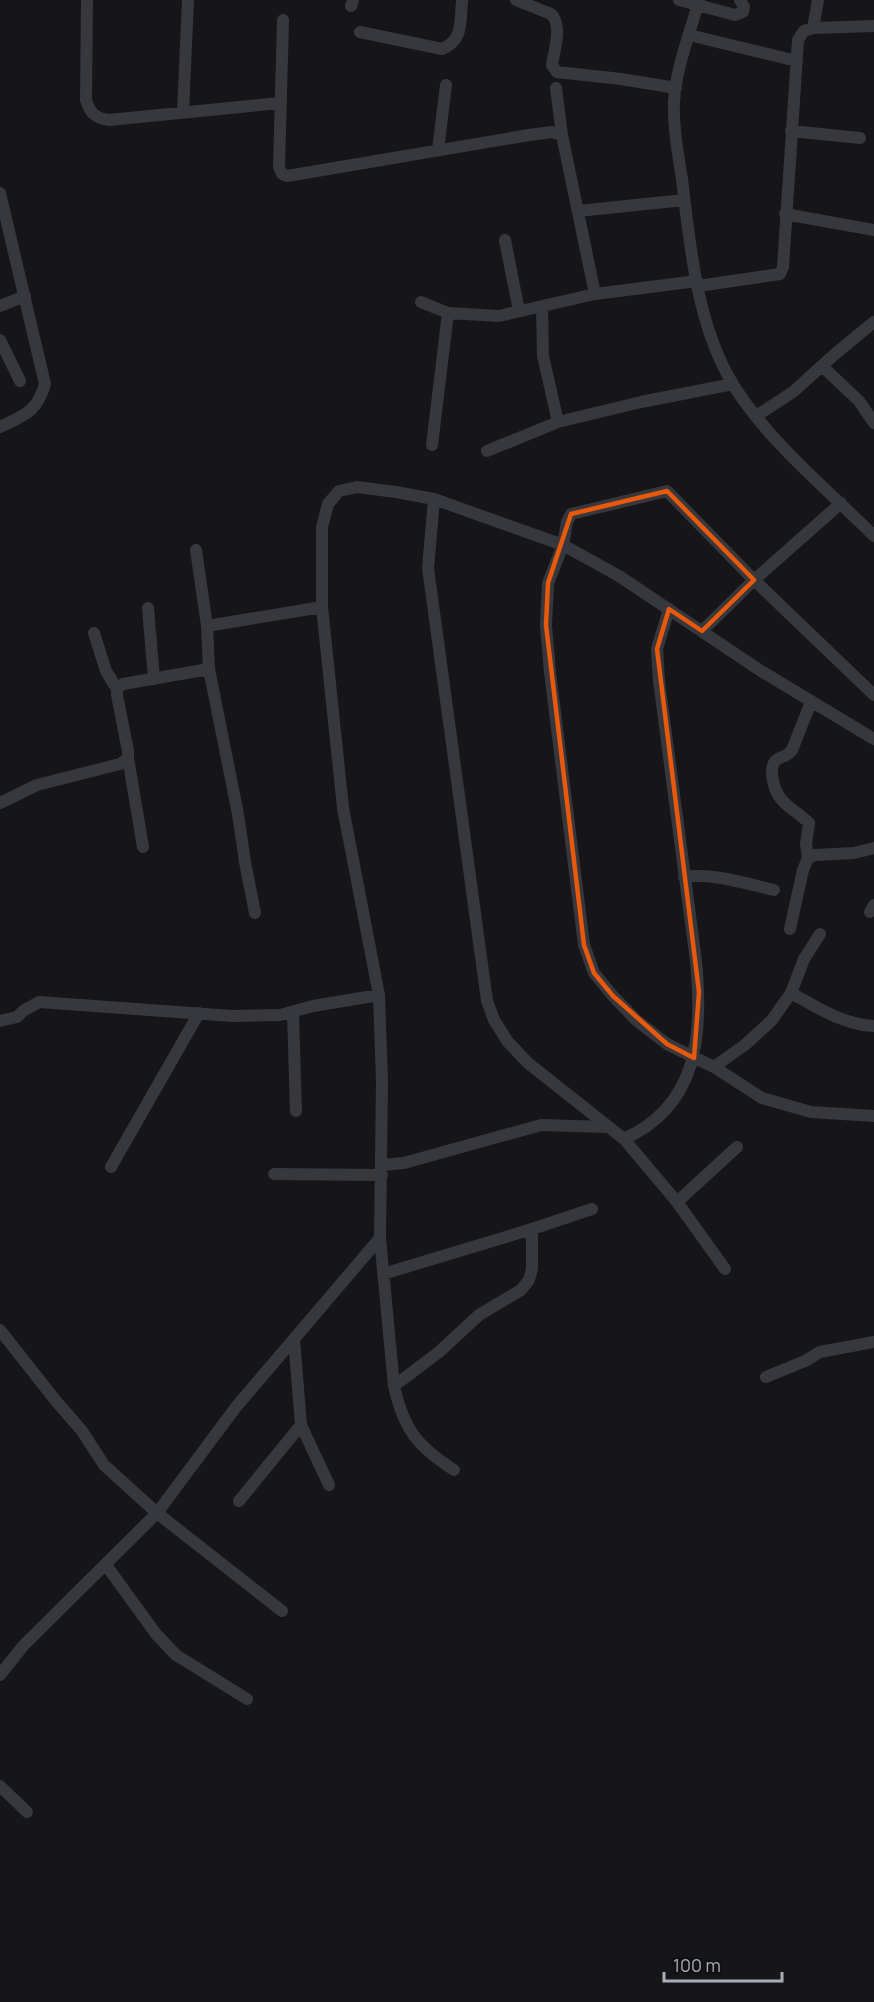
<svg xmlns="http://www.w3.org/2000/svg" width="874" height="2002" font-family="Manrope,sans-serif">
<style>
.lines{fill:none;stroke-linecap:round;stroke-linejoin:round}
.minor{stroke:#37383d;stroke-width:12}
.marked{fill:none;stroke:#e8590c;stroke-width:4.5;stroke-linejoin:round}
</style>
<rect width="100%" height="100%" fill="#161618"/>
<g class="lines">
<!-- minor -->
<path class="minor" d="M87,0L86,100C90,113 95,118 109,120L280,103
M516,0L551,14C563,26 554,50 552,65L557,72L621,79L676,88
M679,0L735,15L743,12L744,7L740,0
M699,0C690,34 676,67 674,102C673,127 678,154 682,179C690,246 697,327 734,386C770,443 826,488 874,536
M351,6L353,0
M283,20L279,167L282,174L287,176L529,135L552,132L562,135L595,294
M813,28L818,0
M360,32L442,49C464,40 460,21 462,0
M689,35L797,61
M556,88L562,135
M183,112L188,0
M791,131L860,138
M438,150L446,85
M0,193L45,384C37,412 25,415 0,427
M578,211L684,200
M785,214L874,230
M505,240L519,311
M698,286L780,274L783,267L798,40L804,31L813,28L874,26
M421,302L448,313L499,316L595,294L697,281
M0,306L25,296
M542,307L543,356L558,422
M0,340L20,381
M822,366L859,401L874,423
M756,416L793,392L835,354L874,322
M432,445L448,313
M487,451L558,422L641,402L733,384
M434,499L428,568L487,1001L494,1020L508,1042L528,1063L624,1139L677,1202L725,1269
M196,550L207,626L209,669L238,814L245,862L255,913
M148,608L154,679
M207,626L322,607
M702,631L754,580L841,503
M94,633L106,671L117,689
M874,695L754,580L667,491L571,514L567,522L563,545L548,583L546,625L550,672L584,945L594,973L613,996L636,1020L667,1044L714,1067L762,1098L811,1112L874,1116
M128,758L143,847
M0,803L37,785L120,764L128,758V751L117,695V689L123,684L209,669
M808,858L806,844L809,823C794,808 778,805 773,781C772,776 771,768 774,763C777,756 787,758 792,750L811,702
M684,877C715,873 744,883 774,890
M870,912L874,905
M790,929L803,870L808,858L815,855L854,853L874,848
M791,993C816,1007 844,1025 874,1026
M293,1013L296,1111
M0,1021L17,1017L23,1011L39,1002L232,1016L280,1015L313,1006L379,995
M714,1067L746,1044L772,1020L791,993L804,959L820,934
M624,1139C699,1105 703,1034 696,961L659,681L657,649L669,609
M382,1165L404,1163L541,1125L607,1127
M111,1167L199,1013
M274,1174L382,1175
M677,1202L737,1147
M383,1274L532,1229L592,1209
M0,1330L56,1401L82,1431L104,1465L157,1513L282,1611
M294,1339L301,1425L329,1485
M766,1377L805,1361L820,1352L874,1342
M394,1386L439,1352L479,1315L521,1290L529,1280L532,1269V1229
M454,1470C417,1446 404,1430 394,1386L380,1238L382,1082L379,995L343,808L322,607V527L328,504L339,491L357,487L396,492L434,499L563,545L619,576L761,671L874,739
M239,1501L301,1425
M106,1565L156,1634L176,1655L247,1699
M0,1675L23,1646L157,1513L236,1407L380,1238
M0,1786L27,1812"/>
</g>
<!-- marked area -->
<path class="marked" d="M667,491L754,580L702,631L669,609L657,649L699,992L694,1058L667,1044L613,996L594,973L584,945L546,625L548,583L571,514Z"/>
<!-- scale -->
<path d="M664 1972v9h118v-9" fill="none" stroke="#a8adb8" stroke-width="3"/>
<text x="673" y="1972" font-size="18" fill="#a8adb8" stroke="#111113" stroke-width="4.5" paint-order="stroke">100 m</text>
</svg>
